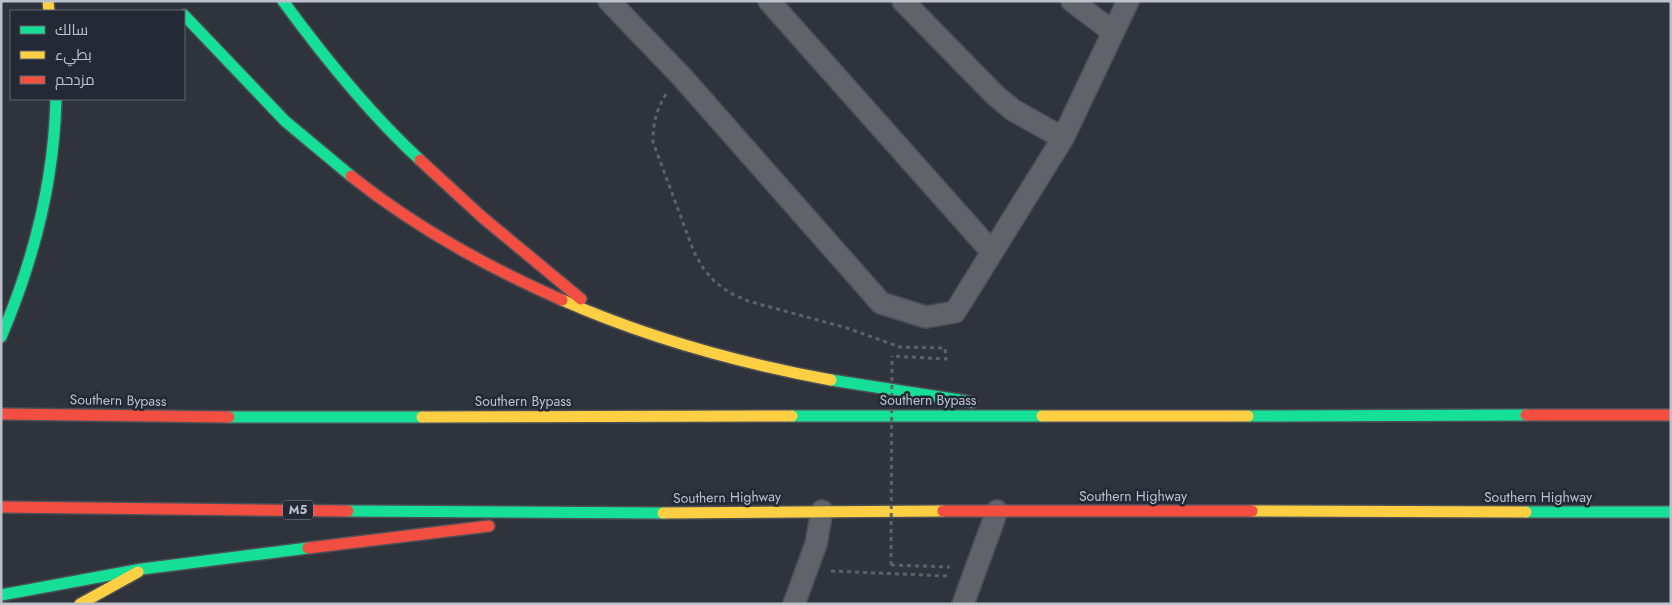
<svg xmlns="http://www.w3.org/2000/svg" width="1672" height="605" font-family="Jost,Cairo,sans-serif">
<style>
.lines{fill:none;stroke-linecap:round;stroke-linejoin:round}
.street-casing{stroke:#4c4f55;stroke-width:24}
.fast-casing{stroke:#4c4f55;stroke-width:14}
.slow-casing{stroke:#4c4f55;stroke-width:14}
.jam-casing{stroke:#4c4f55;stroke-width:14}
.path{stroke:#5e6267;stroke-width:3;stroke-dasharray:4 4;stroke-linecap:butt}
.street{stroke:#60636a;stroke-width:21}
.fast{stroke:#16e098;stroke-width:11}
.slow{stroke:#ffcf43;stroke-width:11}
.jam{stroke:#f24e42;stroke-width:11}
.path-bridge{stroke:#5e6267;stroke-width:3;stroke-dasharray:4 4;stroke-linecap:butt}
.labels{text-anchor:middle;dominant-baseline:central;stroke-width:5;stroke-linejoin:round;paint-order:stroke}
.shield{fill:#232a36;stroke:#8e949e;stroke-width:1}
.shield-label{font-size:12px;font-weight:bold;fill:#bcc1cb}
.street-label{font-size:14px;fill:#bcc1cb;stroke:#232a36}
</style>
<rect width="100%" height="100%" fill="#2f343c"/>
<g class="lines">
<!-- street casing -->
<g class="street-casing">
<path id="street" d="M609,1L682,77L881,303L926,317L955,312L1063,138L1128,1
M769,1L992,252
M903,1L995,95L1013,110L1063,138
M1072,1L1113,32
M794,604L816,544L822,511
M963,604L997,511"/>
</g>
<!-- fast casing -->
<g class="fast-casing">
<path id="fast" d="M283,1C324,57 369,113 420,160
M184,15L285,121L351,176
M1,337C34,260 54,183 56,99
M831,380L972,402
M792,416H1042
M1248,416L1526,415
M229,417H422
M348,511L663,513
M1526,512H1671
M1,595L142,569L308,548"/>
</g>
<!-- slow casing -->
<g class="slow-casing">
<path id="slow" d="M48,1L49,11
M562,300C648,338 739,363 831,380
M1042,416H1248
M422,417L792,416
M1252,511L1526,512
M663,513L943,511
M80,604L138,572"/>
</g>
<!-- jam casing -->
<g class="jam-casing">
<path id="jam" d="M420,160L482,217L581,299
M351,176C415,227 487,267 562,300
M1,414L229,417
M1526,415H1671
M1,507L348,511
M943,511H1252
M308,548L489,526"/>
</g>
<!-- path -->
<path class="path" d="M666,94C656,111 653,123 653,142L694,252L703,268L715,282L730,293L748,301L847,328L900,347L945,348L946,359L892,356
M891,565L950,567
M831,571L947,576"/>
<!-- street -->
<use href="#street" class="street"/>
<!-- fast -->
<use href="#fast" class="fast"/>
<!-- slow -->
<use href="#slow" class="slow"/>
<!-- jam -->
<use href="#jam" class="jam"/>
<!-- path-bridge -->
<path class="path-bridge" d="M891,565L892,356"/>
</g>
<g class="labels">
<!-- shield labels -->
<rect class="shield" x="283" y="500.5" width="30" height="19" rx="4"/>
<g class="shield-label">
<text x="298" y="510">M5</text>
</g>
<!-- street labels -->
<g class="street-label">
<text transform="translate(118 400) rotate(1)">Southern Bypass</text>
<text x="928" y="400">Southern Bypass</text>
<text x="523" y="401">Southern Bypass</text>
<text x="1133" y="496">Southern Highway</text>
<text transform="translate(727 497) rotate(-1)">Southern Highway</text>
<text x="1538" y="497">Southern Highway</text>
</g>
</g>
<!-- border -->
<rect width="1672" height="605" fill="none" stroke="#bcc1cb" stroke-width="5"/>
<!-- legend -->
<rect x="10" y="10" width="175" height="90" fill="#232a36" stroke="#606672"/>
<rect x="20" y="26" width="25" height="8" fill="#16e098" stroke="#606672"/>
<text x="55" y="35" font-size="15" fill="#bcc1cb">سالك</text>
<rect x="20" y="51" width="25" height="8" fill="#ffcf43" stroke="#606672"/>
<text x="55" y="60" font-size="15" fill="#bcc1cb">بطيء</text>
<rect x="20" y="76" width="25" height="8" fill="#f24e42" stroke="#606672"/>
<text x="55" y="85" font-size="15" fill="#bcc1cb">مزدحم</text>
</svg>
